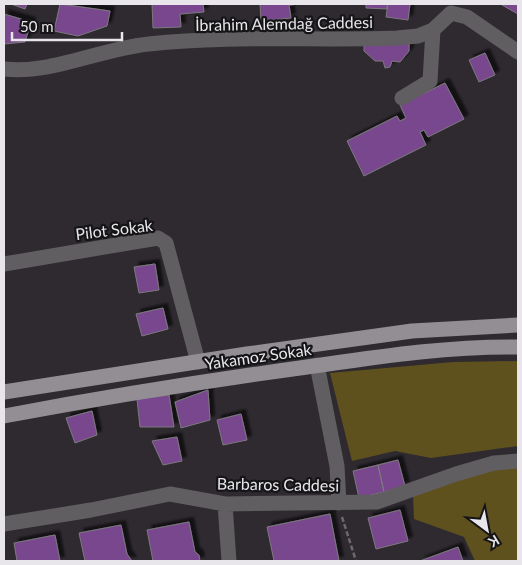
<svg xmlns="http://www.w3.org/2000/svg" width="522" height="565" font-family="Lato,sans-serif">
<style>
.forest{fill:#5f511e}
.building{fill:#78478d;stroke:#7d797f;filter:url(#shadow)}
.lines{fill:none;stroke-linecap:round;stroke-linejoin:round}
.path{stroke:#6c696e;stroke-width:2.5;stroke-dasharray:5 2.5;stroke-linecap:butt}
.minor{stroke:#605e60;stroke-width:15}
.major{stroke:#928e94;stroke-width:15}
.labels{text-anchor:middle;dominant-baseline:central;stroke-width:4.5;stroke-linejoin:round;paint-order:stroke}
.street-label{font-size:16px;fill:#e8e6ea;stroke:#151416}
</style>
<defs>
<filter id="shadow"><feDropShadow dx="4.5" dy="-4.5" stdDeviation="1" flood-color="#0009"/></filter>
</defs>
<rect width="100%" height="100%" fill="#2e2a30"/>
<!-- forest -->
<path class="forest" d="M518,361V446L431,458L395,451L352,461L330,373L453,362Z
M518,464V561H475L464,537L414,519L413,494L466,466Z"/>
<!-- building -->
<path class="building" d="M11,4H27L25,9Z
M60,4L110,11L107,26L78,36L54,31Z
M152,4H203L204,12L180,14L181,27L153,28Z
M260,4H300L289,5L291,18L261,21Z
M366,4H387V9L366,8Z
M388,4H410L408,20L386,17Z
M503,4H518V14L502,5Z
M4,14L31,22L25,42L4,44Z
M364,40L409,42V51L400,62L392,61L390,67L385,68L383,61H375L364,51Z
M485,53L495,75L479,82L469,60Z
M445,83L464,119L428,137L424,130L420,132L426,145L364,176L347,141L397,116L400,121L406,118L400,105Z
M155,264L159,290L139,293L134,267Z
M163,308L168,329L142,336L136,314Z
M208,390L210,420L181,428L175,402Z
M169,395L174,427H140L137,399Z
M92,411L97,435L75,443L66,418Z
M241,414L247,440L223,445L217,420Z
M177,437L182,461L163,465L152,441Z
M398,460L405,486L384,492L378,465Z
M378,465L384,492L359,498L353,471Z
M400,510L408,541L376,549L368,518Z
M330,514L339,561H274L267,527Z
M189,522L195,552L199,555L200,561H153L147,530Z
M121,525L127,554L132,561H85L79,533Z
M55,535L60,561H17L14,543Z
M458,547L463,561H420Z"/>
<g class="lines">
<!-- path -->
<path class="path" d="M342,517L356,561"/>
<!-- minor -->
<path class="minor" d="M4,69C54,74 99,49 149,44C231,35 315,41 397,38L418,36L433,30L451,13L467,17L518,52
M402,98L430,81L433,30
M4,264L158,238L166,243L198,362
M317,365L337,466L339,503
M225,504L229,561
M4,524L91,510L170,494L225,504L377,502L456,474L494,463L518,461"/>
<!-- major -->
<path class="major" d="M4,392L247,354L412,331L518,325
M4,416C105,397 205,381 307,367C377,357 447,346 518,347"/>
</g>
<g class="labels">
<!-- street labels -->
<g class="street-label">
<text transform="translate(284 23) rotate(-1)">İbrahim Alemdağ Caddesi</text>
<text transform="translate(114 229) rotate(-7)">Pilot Sokak</text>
<text transform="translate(258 356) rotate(-8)">Yakamoz Sokak</text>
<text transform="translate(278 484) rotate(1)">Barbaros Caddesi</text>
</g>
</g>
<!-- border -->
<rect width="522" height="565" fill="none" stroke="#e8e6ea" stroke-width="10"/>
<!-- north arrow -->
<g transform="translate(487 530) rotate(148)" stroke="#151416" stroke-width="4" paint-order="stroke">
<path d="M0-4L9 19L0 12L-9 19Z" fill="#e8e6ea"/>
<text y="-8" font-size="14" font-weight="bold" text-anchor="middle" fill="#e8e6ea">K</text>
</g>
<!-- scale -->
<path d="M12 32v8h110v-8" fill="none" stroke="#e8e6ea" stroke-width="2.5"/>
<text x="20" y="32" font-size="15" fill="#e8e6ea" stroke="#151416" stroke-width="4" paint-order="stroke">50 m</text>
</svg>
